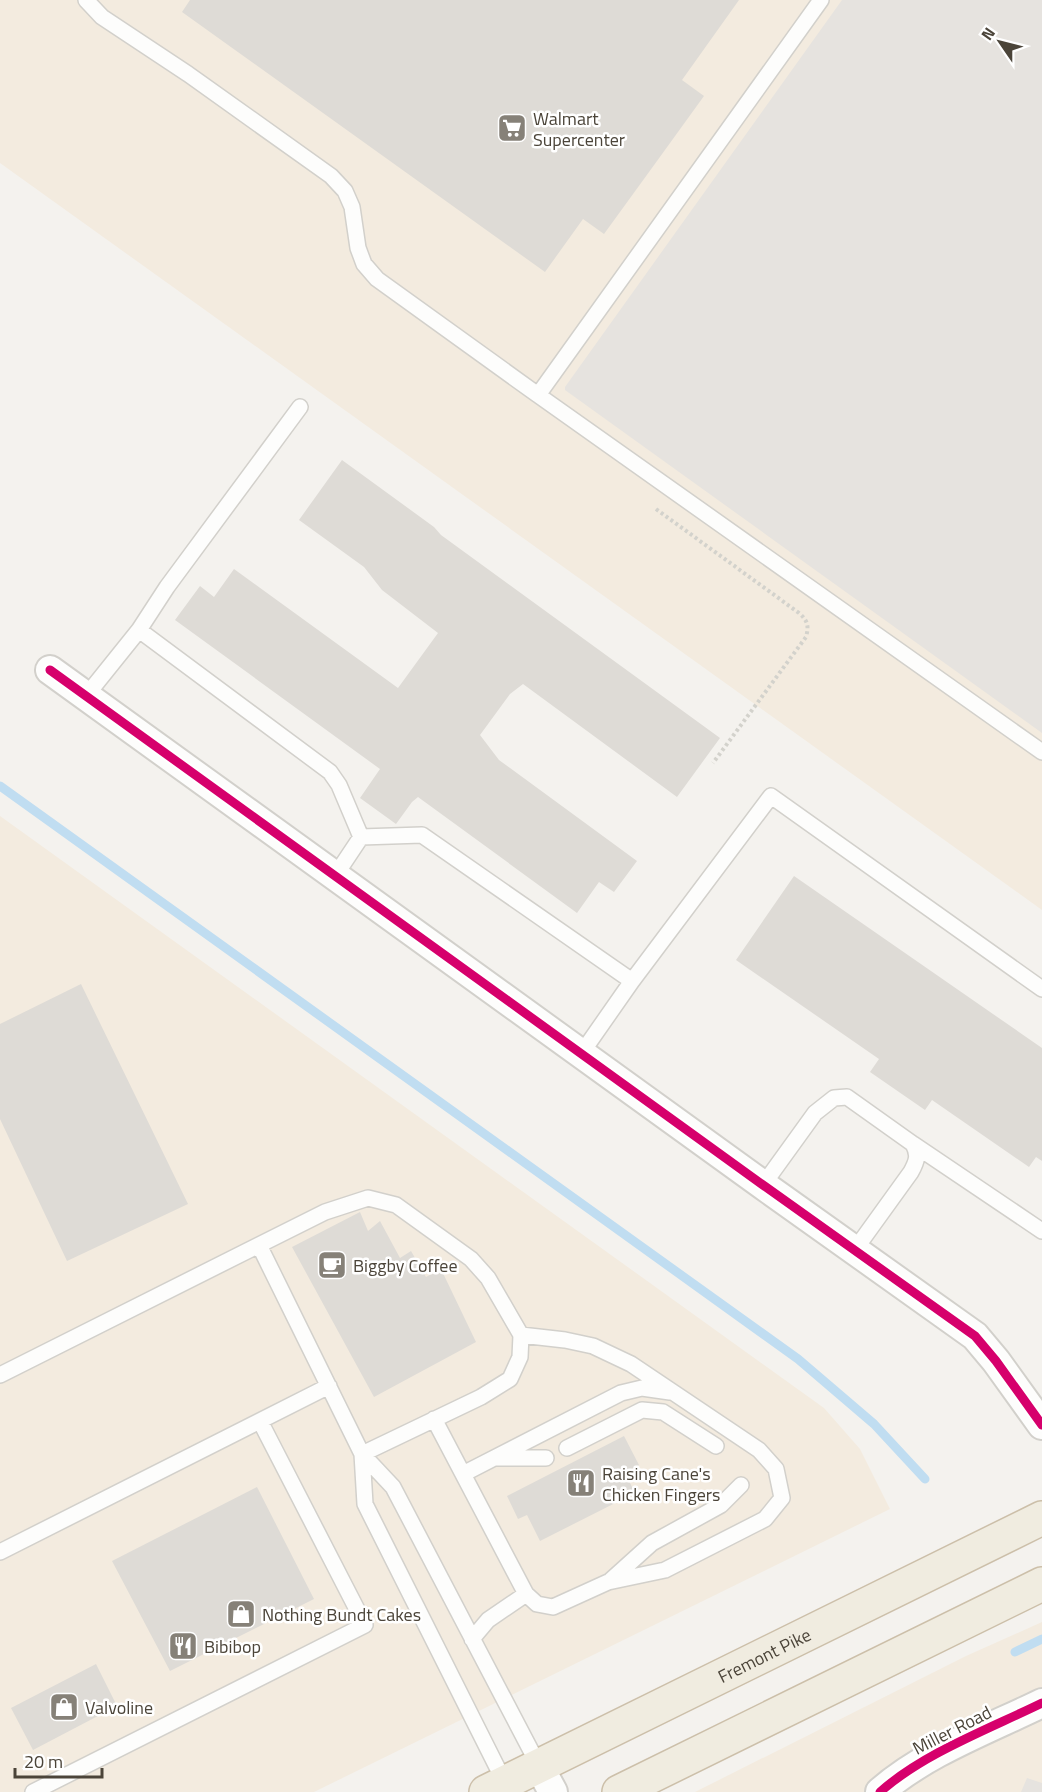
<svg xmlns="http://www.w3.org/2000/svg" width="1042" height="1792" font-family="'Titillium Web',sans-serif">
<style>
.commercial{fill:#f3ebdf}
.parking{fill:#e6e3df}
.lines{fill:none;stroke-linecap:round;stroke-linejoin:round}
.stream{stroke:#c0ddf1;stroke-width:9}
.building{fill:#dedbd6}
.service-casing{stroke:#d2d0cb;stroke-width:18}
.minor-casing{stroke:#d2d0cb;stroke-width:32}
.trunk-casing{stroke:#ccbfa9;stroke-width:36}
.path{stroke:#d3d2cc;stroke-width:4;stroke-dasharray:3 3;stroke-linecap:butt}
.service{stroke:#fdfdfc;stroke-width:15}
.minor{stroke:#fdfdfc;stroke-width:28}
.trunk{stroke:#f0ece0;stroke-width:33}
.cycleway-casing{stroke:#fff;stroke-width:13}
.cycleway{stroke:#d6006c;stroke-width:9}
.labels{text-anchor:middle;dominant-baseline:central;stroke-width:5;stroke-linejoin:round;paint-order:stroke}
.poi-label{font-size:18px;fill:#4b4439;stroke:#fff;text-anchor:start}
.street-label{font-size:18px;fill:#4b4439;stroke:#fff}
</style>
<rect width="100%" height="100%" fill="#f4f2ee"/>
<!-- commercial -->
<path class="commercial" d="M0,0H1042V910L0,163Z
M0,816L824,1408L860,1449L890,1509L314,1792H0Z
M1042,1622V1792H695L966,1656Z"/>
<!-- parking -->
<path class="parking" d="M842,0H1042V733L565,390V387Z
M1027,1778L1042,1783V1792H1021Z"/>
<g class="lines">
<!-- stream -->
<path class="stream" d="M0,786L798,1359L874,1424L925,1479
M1015,1652L1042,1639"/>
</g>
<!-- building -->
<path class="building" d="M190,0H739L682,80L704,96L657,161L604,234L583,219L545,272L182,12Z
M342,460L434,527L441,535L720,738L677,797L523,684L510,694L480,735L499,760L637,861L614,892L599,882L577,913L418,797L412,802L396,824L360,798L380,769L175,620L200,586L214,597L234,569L398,688L438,633L382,590L364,567L299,520Z
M794,876L1042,1048V1161L1036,1157L1029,1167L932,1100L925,1110L870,1072L879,1059L736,960Z
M81,984L188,1204L67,1261L0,1119V1024Z
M360,1212L368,1231L380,1221L400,1258L411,1251L426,1277L441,1269L476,1342L374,1397L292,1247Z
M624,1436L639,1465L625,1473L635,1493L540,1541L527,1515L518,1519L507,1496Z
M257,1487L314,1599L170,1671L112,1561Z
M96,1664L117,1706L33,1750L11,1708Z"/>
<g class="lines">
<!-- service casing -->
<g class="service-casing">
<path id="service" d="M86,0L102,17L188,74L331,176L345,191L352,207L358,248L364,264L377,279L538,395
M821,0L538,395L1042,752
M139,630L167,587L300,407
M86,696L139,630L330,772L339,785L361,837
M335,876L361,837L422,835L632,981
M581,1054L632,981L771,796L1042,989
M913,1144L1042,1231
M763,1185L815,1113L834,1098L847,1097L913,1144C919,1155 917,1161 911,1172L854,1251
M259,1245L325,1212L368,1198L396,1205L471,1259L488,1278L521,1335L520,1357L510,1379L481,1397L362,1454
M0,1375L259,1245L362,1454L393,1487L539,1766
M434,1419L526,1594L537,1604L553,1607L608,1582L665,1570L765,1519L782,1498L776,1469L759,1450L631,1364L593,1346L565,1340L521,1335
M567,1448L642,1410L663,1412L716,1446
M362,1454L365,1504L505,1783
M498,1458H546
M463,1474L621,1393L642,1388L670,1392
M0,1552L329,1386
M611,1580L652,1543L721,1505L741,1485
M472,1639L488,1620L526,1594
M33,1792L365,1625L260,1421"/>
</g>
<!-- minor casing -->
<g class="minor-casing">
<path id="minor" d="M50,670L763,1185L975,1336L996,1361L1042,1425
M539,1766L553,1792
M880,1792C924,1753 989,1729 1042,1703"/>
</g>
<!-- trunk casing -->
<g class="trunk-casing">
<g id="trunk">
<path id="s1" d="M486,1792L1042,1518"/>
<path d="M619,1792L1042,1584"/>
</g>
</g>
<!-- path -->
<path class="path" d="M656,509L799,613C808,621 809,626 806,637L713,763"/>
<!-- service -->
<use href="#service" class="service"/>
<!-- minor -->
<use href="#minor" class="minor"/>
<!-- trunk -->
<use href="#trunk" class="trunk"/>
<!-- cycleway casing -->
<g class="cycleway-casing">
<path id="cycleway" d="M50,670L763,1185L975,1336L996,1361L1042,1425
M880,1792C924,1753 989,1729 1042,1703"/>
</g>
<!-- cycleway -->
<use href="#cycleway" class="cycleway"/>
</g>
<!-- icons -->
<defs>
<g id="supermarket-square" transform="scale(1.5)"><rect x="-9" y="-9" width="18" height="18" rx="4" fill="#868178" stroke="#fff"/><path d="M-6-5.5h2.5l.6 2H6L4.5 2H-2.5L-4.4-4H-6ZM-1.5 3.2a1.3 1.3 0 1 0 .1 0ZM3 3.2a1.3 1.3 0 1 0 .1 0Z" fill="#fff"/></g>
<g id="cafe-square" transform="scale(1.5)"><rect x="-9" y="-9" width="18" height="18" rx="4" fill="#868178" stroke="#fff"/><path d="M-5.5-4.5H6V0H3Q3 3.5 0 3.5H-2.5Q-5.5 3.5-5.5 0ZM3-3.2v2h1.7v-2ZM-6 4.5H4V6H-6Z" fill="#fff"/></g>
<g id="restaurant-square" transform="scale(1.5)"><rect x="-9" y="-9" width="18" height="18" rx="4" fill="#868178" stroke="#fff"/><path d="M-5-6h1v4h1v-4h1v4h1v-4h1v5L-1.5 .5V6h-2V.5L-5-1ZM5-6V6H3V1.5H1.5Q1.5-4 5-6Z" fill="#fff"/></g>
<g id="shop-square" transform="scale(1.5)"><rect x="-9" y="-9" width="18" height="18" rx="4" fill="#868178" stroke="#fff"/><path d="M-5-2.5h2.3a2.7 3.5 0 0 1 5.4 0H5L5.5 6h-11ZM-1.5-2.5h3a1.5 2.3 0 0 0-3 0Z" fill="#fff"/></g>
</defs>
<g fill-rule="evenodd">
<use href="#supermarket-square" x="512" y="128"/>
<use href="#cafe-square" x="332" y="1265"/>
<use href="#restaurant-square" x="581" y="1483"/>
<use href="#shop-square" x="241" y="1614"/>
<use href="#restaurant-square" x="183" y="1646"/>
<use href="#shop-square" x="64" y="1707"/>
</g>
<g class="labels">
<!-- poi labels -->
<g class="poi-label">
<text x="533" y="118">Walmart<tspan x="533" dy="21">Supercenter</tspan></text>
<text x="353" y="1265">Biggby Coffee</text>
<text x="602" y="1473">Raising Cane's<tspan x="602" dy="21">Chicken Fingers</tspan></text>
<text x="262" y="1614">Nothing Bundt Cakes</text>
<text x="204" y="1646">Bibibop</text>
<text x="85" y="1707">Valvoline</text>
</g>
<!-- street labels -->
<g class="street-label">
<text stroke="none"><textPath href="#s1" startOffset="310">Fremont Pike</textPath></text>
<text transform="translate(952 1730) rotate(-27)">Miller Road</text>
</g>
</g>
<!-- north arrow -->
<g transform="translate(1000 42) rotate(305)" stroke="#ffffff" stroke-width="4.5" paint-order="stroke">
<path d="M0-4.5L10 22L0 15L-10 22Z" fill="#4b4439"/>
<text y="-9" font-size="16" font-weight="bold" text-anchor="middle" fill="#4b4439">N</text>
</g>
<!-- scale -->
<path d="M15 1768v9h87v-9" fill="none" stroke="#4b4439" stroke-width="3"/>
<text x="24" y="1768" font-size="18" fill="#4b4439" stroke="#ffffff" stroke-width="4.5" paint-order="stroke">20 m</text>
</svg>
